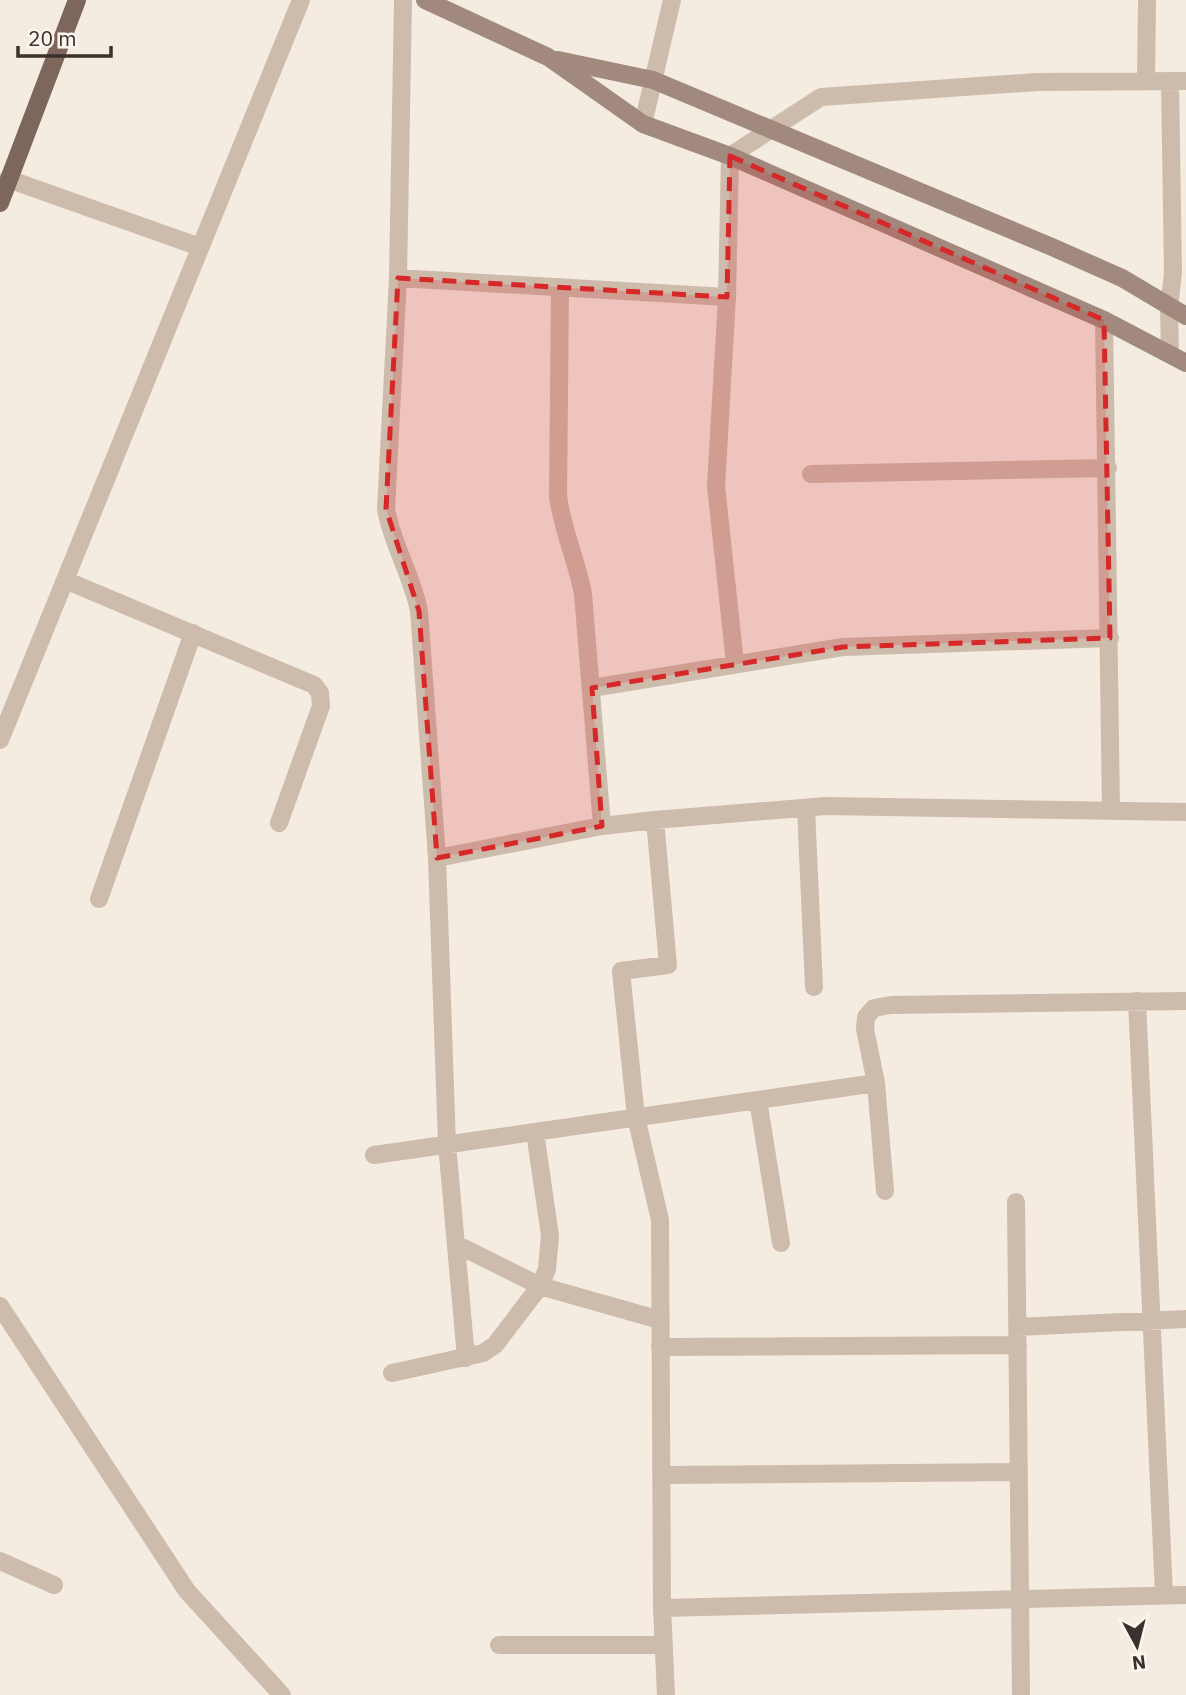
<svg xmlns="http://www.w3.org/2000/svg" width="1186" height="1695" font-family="'IBM Plex Sans',sans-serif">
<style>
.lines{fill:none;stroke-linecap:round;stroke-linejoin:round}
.street{stroke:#cdbbac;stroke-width:18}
.secondary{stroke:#a18a7d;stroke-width:18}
.primary{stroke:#7d675c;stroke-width:18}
.marked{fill:#d62828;fill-opacity:0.2;stroke:#d62828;stroke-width:5;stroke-dasharray:14 9;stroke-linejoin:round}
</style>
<rect width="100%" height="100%" fill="#f4ebe1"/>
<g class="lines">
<!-- street -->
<path class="street" d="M403,0L398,278L386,509C392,544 412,575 419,611L437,858L447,1144L466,1358
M1146,81L1147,0
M1170,81L1173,273L1169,307L1170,354
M643,124L672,0
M8,179L200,247
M398,278L727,297
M560,287L558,496C562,529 577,561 583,594L602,826
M1104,320L1111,811
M811,474L1108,468
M65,580L314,685L320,693L321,706L279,823
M735,663L716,486L727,297L730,156L821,97L1037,82L1186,81
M592,688L843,647L1110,638
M0,740L301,0
M806,808L814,987
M655,820L668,965L621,971L636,1117L660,1220L662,1608L666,1695
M437,858L602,826L655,820L826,806L1186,812
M99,899L193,633
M1137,1001L1164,1595
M758,1100L781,1243
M374,1155L876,1083
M885,1191L876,1083L865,1029L866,1017L874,1008L891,1005L1186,1001
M1016,1202L1021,1695
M456,1244L540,1286L660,1320
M0,1306L187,1591L282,1695
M1017,1327L1186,1319
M660,1347L1018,1345
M392,1373L483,1353L495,1345L540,1286L547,1269L550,1236L535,1132
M662,1475L1019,1472
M0,1561L54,1585
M662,1608L1186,1595
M499,1645H664"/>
<!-- secondary -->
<path class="secondary" d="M425,0L548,57L643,124L730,156L1104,320L1186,363
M558,60L653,80L1052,247L1122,278L1186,316"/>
<!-- primary -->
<path class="primary" d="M0,203L77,0"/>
</g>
<!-- marked area -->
<path class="marked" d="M730,156L1104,320L1110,638L843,647L592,688L602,826L437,858L419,611L386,509L398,278L727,297Z"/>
<!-- north arrow -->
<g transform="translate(1137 1646) rotate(173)" stroke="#fbf5ee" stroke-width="5" paint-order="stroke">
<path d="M0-5L12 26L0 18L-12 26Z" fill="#3b302b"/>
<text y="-10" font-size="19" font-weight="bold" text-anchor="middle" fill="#3b302b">N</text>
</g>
<!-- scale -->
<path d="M18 46v10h93v-10" fill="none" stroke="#3b302b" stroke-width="3.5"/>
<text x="28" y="46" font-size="21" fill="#3b302b" stroke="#fbf5ee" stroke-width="5" paint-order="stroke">20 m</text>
</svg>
